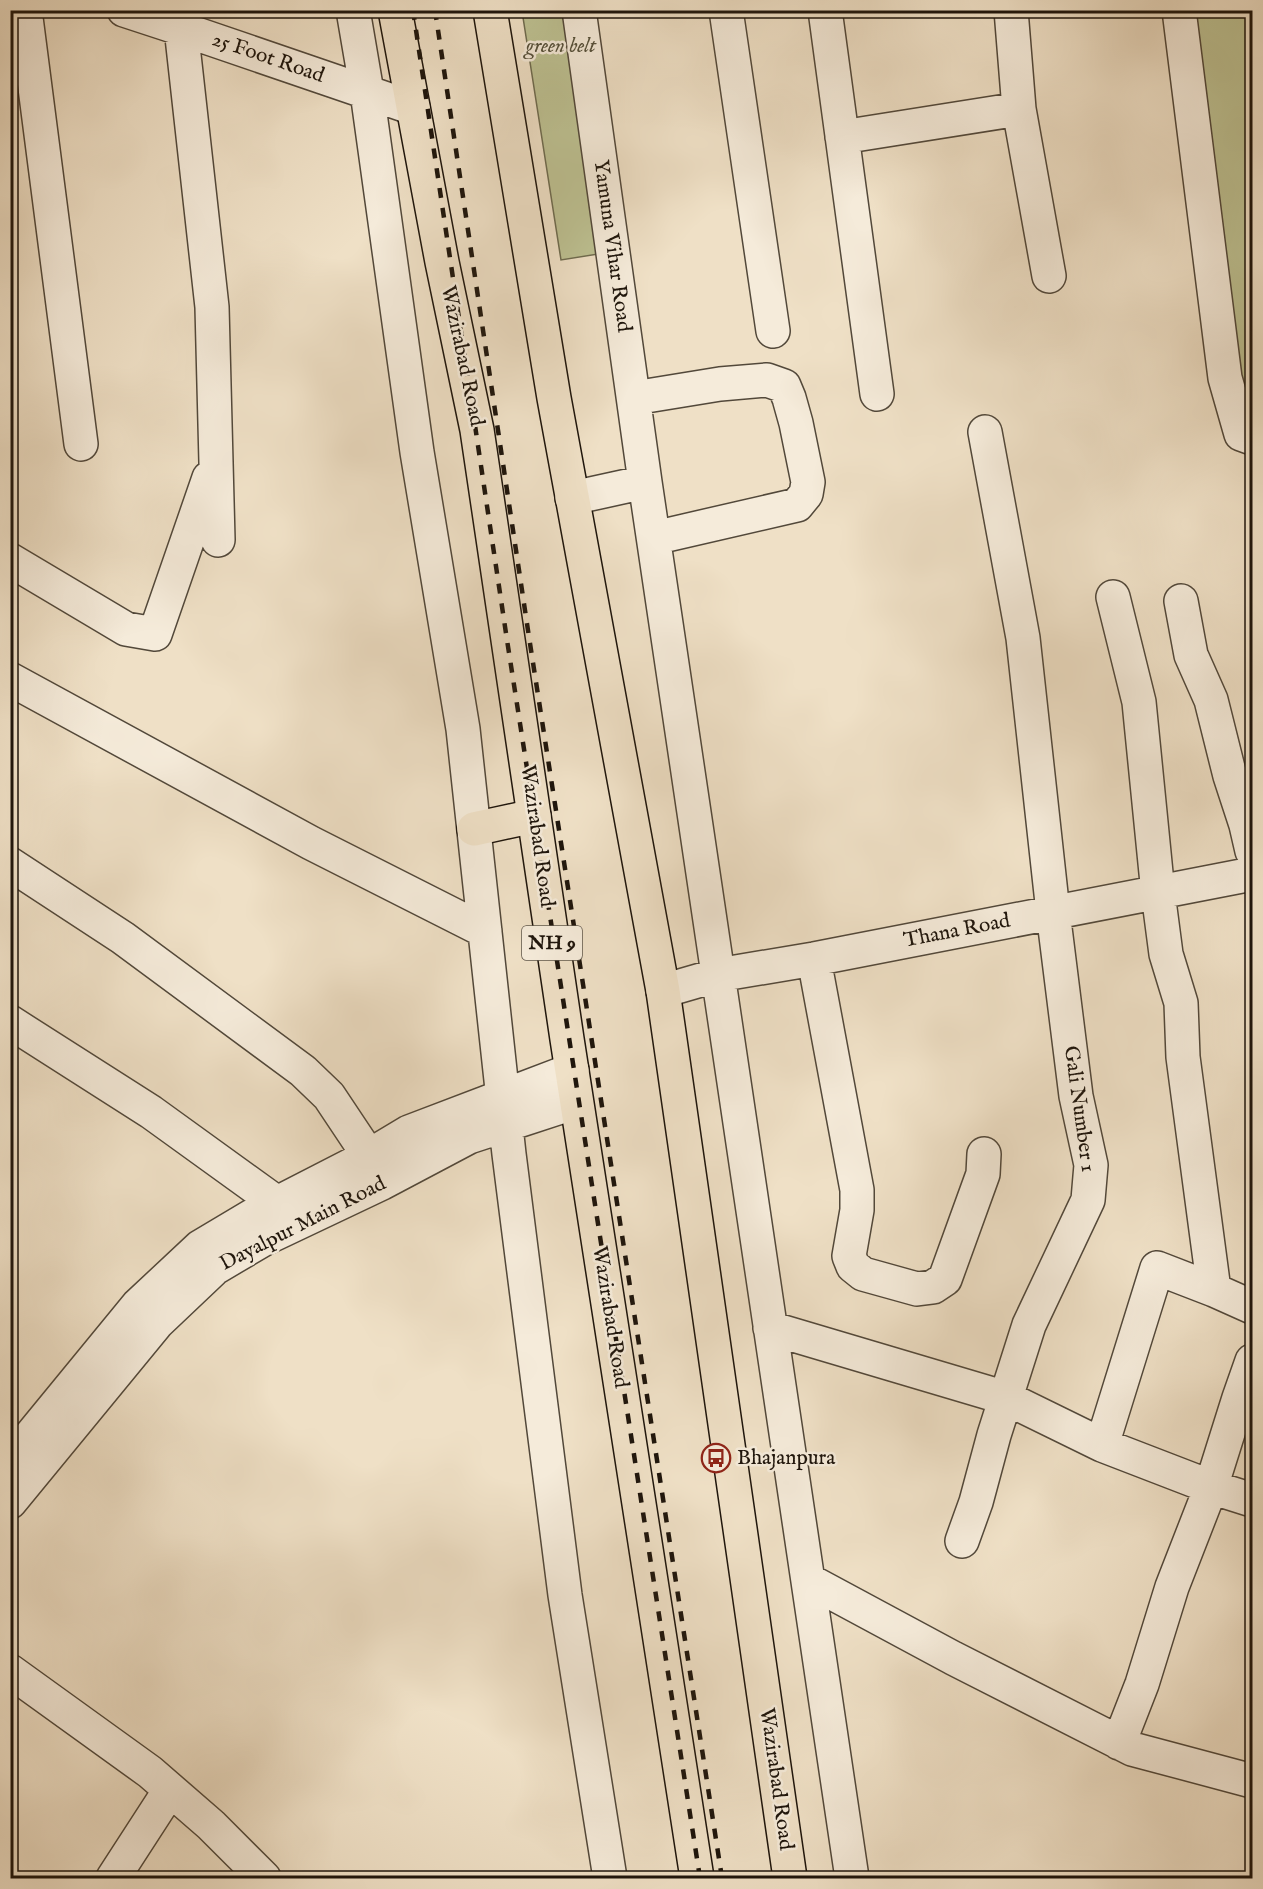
<svg xmlns="http://www.w3.org/2000/svg" width="1263" height="1889" font-family="'IM FELL English',serif">
<style>
.green{fill:#bdc192;stroke:#6e6b4f;stroke-width:1.5}
.lines{fill:none;stroke-linecap:round;stroke-linejoin:round}
.minor-casing{stroke:#52483a;stroke-width:36}
.major-casing{stroke:#1e150c;stroke-width:36}
.highway-casing{stroke:#1e150c;stroke-width:36}
.minor{stroke:#f5ebda;stroke-width:33}
.major{stroke:#efe0c6;stroke-width:33}
.highway{stroke:#efe0c6;stroke-width:33}
.rail{stroke:#1e150c;stroke-width:4.5;stroke-dasharray:10 10;stroke-linecap:butt}
.labels{text-anchor:middle;dominant-baseline:central;stroke-width:5;stroke-linejoin:round;paint-order:stroke}
.shield{fill:#f5ebda;stroke:#5e554a;stroke-width:1.5}
.shield-label{font-size:20px;font-weight:bold;fill:#1e150c}
.park-label{font-size:21px;font-style:italic;fill:#56513b;stroke:#f5ebda}
.street-label{font-size:21px;fill:#1e150c;stroke:#f5ebda}
.poi-label{font-size:21px;fill:#1e150c;stroke:#f5ebda;text-anchor:start}
</style>
<rect width="100%" height="100%" fill="#efe0c6"/>
<filter id="stains"><feTurbulence type="fractalNoise" baseFrequency=".00333" numOctaves="4"/><feColorMatrix values="0 0 0 0 .2 0 0 0 0 .09 0 0 0 0 .02 0 0 0 .5 -.17"/></filter>
<radialGradient id="worn" r=".72"><stop offset=".6" stop-color="#630" stop-opacity="0"/><stop offset="1" stop-color="#630" stop-opacity=".3"/></radialGradient>
<!-- green -->
<path class="green" d="M522,11H589L623,250L561,260Z
M1170,11H1246L1252,58V418H1227Z"/>
<g class="lines">
<!-- minor casing -->
<g class="minor-casing">
<path id="minor" d="M25,10L81,444
M124,10L182,29L413,108
M179,10L212,307L218,540
M353,10L367,92L417,452L463,729L509,1154L565,1595L610,1878
M579,10L645,482L852,1878
M726,10L773,331
M825,10L877,394
M1011,10L1019,109L1049,276
M1179,10L1225,378L1241,434L1252,438
M842,137L1019,109
M634,398L720,384L767,380L784,386L789,398L796,423L808,482L806,494L797,505L654,538
M572,498L645,482
M10,560L126,629L155,634L209,478
M1113,597L1139,702L1158,893L1166,954L1181,1003L1183,1057L1214,1290L1252,1307
M1181,601L1191,655L1211,700L1230,776L1246,825L1252,851
M10,679L311,843L485,931
M10,864L123,938L303,1071L329,1096L369,1156L378,1176
M814,959L857,1190V1210L849,1256L853,1266L863,1274L917,1289L933,1287L945,1279L983,1174L984,1154
M663,991L718,975L814,959L1252,874
M10,1022L151,1112L277,1203
M770,1328L1006,1398L1102,1445L1211,1487L1252,1500
M1102,1445L1157,1268L1214,1290
M10,1461L138,1305L200,1247L252,1216L369,1156L409,1132L572,1070
M10,1502L157,1323L215,1268L264,1239L382,1183L469,1137L576,1102
M962,1541L976,1502L994,1435L1029,1325L1088,1200L1091,1165L1076,1096L1053,912L1023,638L985,432
M808,1580L953,1658L1132,1749L1252,1781
M10,1671L150,1772L211,1825L264,1878
M1119,1743L1142,1684L1172,1587L1211,1487L1239,1398L1252,1361
M113,1878L170,1790"/>
</g>
<!-- major casing -->
<g class="major-casing">
<path id="major" d="M474,829L534,816"/>
</g>
<!-- highway casing -->
<g class="highway-casing">
<path id="highway" d="M395,10L442,262L477,430L567,1039L697,1878
M490,10L554,398L663,991L790,1878"/>
</g>
<!-- minor -->
<use href="#minor" class="minor"/>
<!-- major -->
<use href="#major" class="major"/>
<!-- highway -->
<use href="#highway" class="highway"/>
<!-- rail -->
<path class="rail" d="M413,10L507,640L700,1878
M435,10L529,637L722,1878"/>
</g>
<!-- icons -->
<defs>
<g id="bus-ring" transform="scale(1.5)"><circle r="9.5" fill="#f5ebda" stroke="#8f2418" stroke-width="1.5"/><path d="M-5-6H5V4H4V6H2V4H-2V6H-4V4H-5ZM-3.5-4V0h7V-4ZM-3.5 1.2v1.5H-2V1.2ZM2 1.2v1.5H3.5V1.2Z" fill="#8f2418"/></g>
</defs>
<g fill-rule="evenodd">
<use href="#bus-ring" x="716" y="1458"/>
</g>
<g class="labels">
<!-- shield labels -->
<rect class="shield" x="522" y="926" width="60" height="34" rx="4.5"/>
<g class="shield-label">
<text x="552" y="943">NH 9</text>
</g>
<!-- park labels -->
<g class="park-label">
<text x="561" y="46">green belt</text>
</g>
<!-- street labels -->
<g class="street-label">
<text transform="translate(268 58) rotate(19)">25 Foot Road</text>
<text transform="translate(612 246) rotate(82)">Yamuna Vihar Road</text>
<text transform="translate(462 356) rotate(78)">Wazirabad Road</text>
<text transform="translate(537 836) rotate(82)">Wazirabad Road</text>
<text transform="translate(957 931) rotate(-11)">Thana Road</text>
<text transform="translate(1079 1109) rotate(82)">Gali Number 1</text>
<text transform="translate(303 1224) rotate(-27)">Dayalpur Main Road</text>
<text transform="translate(610 1317) rotate(81)">Wazirabad Road</text>
<text transform="translate(776 1779) rotate(82)">Wazirabad Road</text>
</g>
<!-- poi labels -->
<g class="poi-label">
<text x="737" y="1458">Bhajanpura</text>
</g>
</g>
<!-- margin -->
<rect width="1263" height="1889" fill="none" stroke="#efe0c6" stroke-width="36"/>
<rect x="12" y="12" width="1239" height="1865" fill="none" stroke="#1e150c" stroke-width="3"/>
<rect x="18" y="18" width="1227" height="1853" fill="none" stroke="#1e150c" stroke-width="1.5"/>
<rect width="100%" height="100%" filter="url(#stains)"/>
<rect width="100%" height="100%" fill="url(#worn)"/>
</svg>
